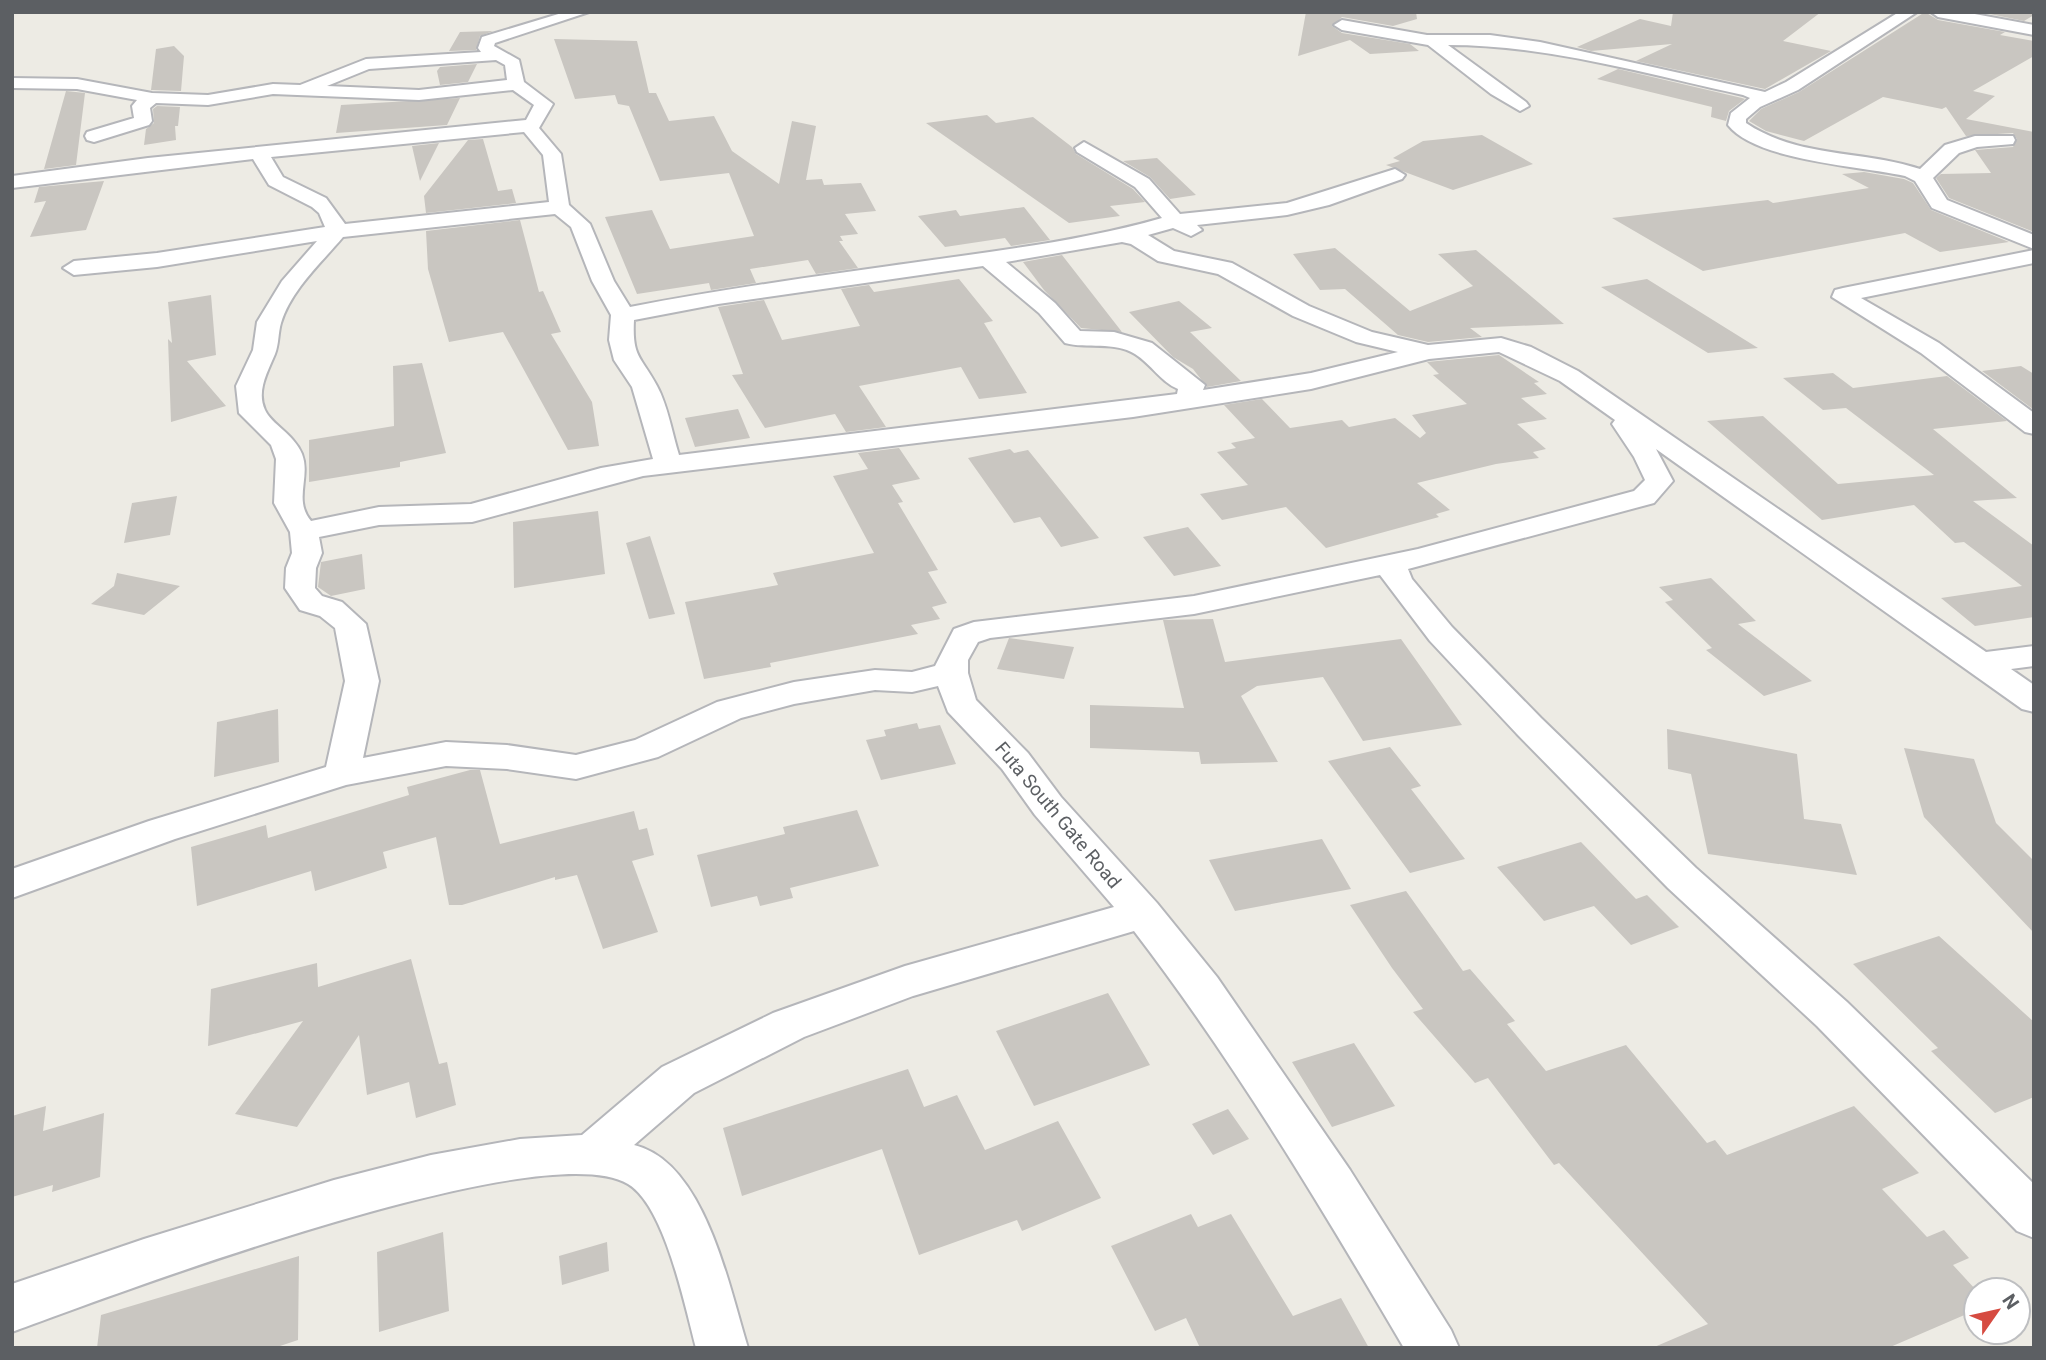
<svg xmlns="http://www.w3.org/2000/svg" width="2046" height="1360" font-family="Roboto,sans-serif">
<style>
.building{fill:#c9c6c1}
.lines{fill:none;stroke-linecap:round;stroke-linejoin:round}
.minor-casing{stroke:#b5b6ba;stroke-width:4}
.minor{fill:#fff;fill-rule:evenodd}
.labels{text-anchor:middle;dominant-baseline:central;stroke-width:7;stroke-linejoin:round;paint-order:stroke}
.street-label{font-size:19px;fill:#5c5f63;stroke:#fff}
</style>
<rect width="100%" height="100%" fill="#edebe4"/>
<!-- building -->
<path class="building" d="M1306,12H1416L1417,19L1393,26L1342,17L1332,26L1342,33L1410,44L1419,51L1370,54L1350,40L1298,56Z
M1673,12H1821L1783,41L1831,51L1765,89L1636,61L1672,44L1591,51L1577,47L1640,19L1671,26Z
M1925,12L1938,20L2005,32L2000,35L2034,41V56L1973,91L1995,96L1966,119L2034,132V232L1949,198L1936,178L1941,174L1991,173L1975,150L2013,147L2017,139L2013,133L1966,136L1946,107L1942,109L1883,97L1804,141L1766,131L1749,121L1761,109L1799,92Z
M1980,12H2034V15L2024,21Z
M493,31L480,36L476,50L449,51L460,32Z
M554,39L637,41L649,93H656L669,121L714,116L732,151L779,184L792,121L816,126L806,180L822,179L824,185L861,183L876,211L845,214L858,234L840,236L843,241H839L858,268L816,274L808,260L750,269L756,283L711,290L709,283L637,294L605,217L652,210L670,249L754,236L729,173L660,181L629,106L618,104L615,95L575,99Z
M174,46L184,56L181,91L151,90L156,49Z
M477,64L468,82L440,85L437,71L440,67Z
M1618,69L1742,98L1745,99L1729,111L1726,121L1711,117L1712,107L1597,79Z
M66,91L85,93L76,165L44,169Z
M460,98L447,125L336,133L341,105Z
M157,106L180,107L178,126H175L176,140L144,145L146,129L154,123L153,109Z
M987,115L996,123L1033,117L1072,147L1076,154L1133,189L1145,202L1110,206L1120,216L1069,223L926,123Z
M1482,135L1533,164L1453,190L1386,165L1400,161L1393,158L1423,141Z
M483,139L498,191L512,189L516,203L426,213L424,196L468,140Z
M439,143L420,181L412,146Z
M1157,158L1196,195L1170,199L1150,177L1123,161Z
M1864,172L1904,179L1913,183L1931,210L2009,242L1940,252L1905,233L1703,271L1612,218L1768,200L1773,203L1869,188L1842,174Z
M104,181L86,230L30,237L46,201L34,203L39,187Z
M1024,207L1050,240L1011,246L1005,238L945,247L918,216L956,210L960,216Z
M520,220L539,292L543,291L561,332L551,334L592,402L599,446L568,450L503,332L449,342L428,269L426,231Z
M1335,248L1410,311L1473,286L1438,254L1476,250L1564,324L1470,328L1482,337L1428,342L1398,335L1345,289L1320,290L1293,254Z
M1062,255L1122,332L1081,328L1044,290L1023,262Z
M959,279L993,321L984,323L1027,393L979,399L961,367L859,386L886,427L846,432L835,414L765,428L732,375L743,374L718,307L764,300L782,340L860,326L841,289L869,285L874,292Z
M1647,279L1758,348L1708,353L1601,287Z
M211,295L216,355L187,361L226,406L171,422L168,339L172,343L168,302Z
M1179,301L1212,328L1190,332L1241,381L1207,387L1193,369L1173,357L1129,312Z
M1499,355L1539,382L1534,383L1547,394L1521,398L1547,419L1517,424L1546,449L1533,452L1539,458L1496,464L1417,483L1450,510L1436,514L1439,517L1326,548L1286,507L1222,520L1200,494L1248,485L1217,452L1236,448L1231,443L1255,438L1224,405L1262,399L1290,428L1342,420L1349,427L1395,418L1420,438L1426,433L1412,415L1467,404L1433,375L1439,374L1427,362Z
M422,363L446,453L400,462V467L309,482V440L394,426L393,366Z
M2021,366L2034,374V410L1982,371Z
M1833,373L1853,388L1947,376L2007,421L1933,429L2017,498L1973,501L2034,546V617L1975,626L1941,598L2022,586L1964,542L1955,543L1914,505L1822,520L1707,421L1763,416L1838,484L1934,475L1846,408L1823,410L1783,378Z
M738,409L750,438L695,447L685,418Z
M899,448L920,479L892,485L903,502L898,503L938,570L928,572L947,603L932,607L940,619L911,625L918,634L770,663L771,667L704,679L685,602L778,585L773,573L874,553L833,476L868,469L858,453Z
M1010,449L1014,453L1028,450L1099,538L1061,547L1040,517L1014,523L968,458Z
M177,496L170,535L124,543L132,503Z
M598,511L605,574L514,588L513,522Z
M1188,527L1221,566L1174,576L1143,537Z
M650,536L675,614L649,619L626,543Z
M362,554L365,589L331,596L318,587L321,562Z
M117,573L180,586L144,615L91,604L114,586Z
M1711,578L1756,621L1738,624L1812,681L1764,696L1706,650L1712,648L1665,602L1673,600L1659,587Z
M1213,619L1225,662L1401,639L1462,725L1363,741L1323,677L1257,686L1241,696L1278,762L1201,764L1199,752L1090,748V705L1184,708L1163,620Z
M1009,638L1074,647L1064,679L997,669Z
M278,709L279,762L214,777L217,722Z
M917,723L919,729L940,725L956,764L881,780L866,740L886,736L884,730Z
M1667,729L1797,754L1804,819L1841,824L1857,875L1708,854L1691,774L1668,769Z
M1390,747L1421,786L1411,789L1465,859L1410,873L1328,761Z
M1904,748L1974,759L1996,823L2034,861V933L1924,817Z
M470,770H480L500,844L634,811L639,830L647,828L654,855L632,861L658,932L603,949L577,875L555,880V877L462,905H449L436,837L383,852L387,868L315,891L311,871L197,906L191,847L266,825L268,838L409,795L407,787Z
M857,810L879,866L790,888L793,898L760,906L757,896L711,907L697,855L785,834L783,827Z
M1322,839L1351,889L1235,911L1209,860Z
M1581,842L1636,899L1647,895L1679,927L1631,945L1594,906L1544,921L1497,867Z
M1406,891L1463,971L1470,969L1515,1021L1507,1024L1546,1071L1626,1045L1707,1143L1715,1140L1727,1155L1854,1106L1919,1173L1882,1189L1927,1237L1944,1230L1969,1258L1953,1265L1976,1290V1310L1888,1348H1652L1708,1324L1559,1163L1554,1165L1488,1078L1475,1083L1413,1012L1423,1009L1392,968L1350,905Z
M1939,936L2034,1022V1097L1995,1113L1931,1051L1938,1048L1853,964Z
M411,959L439,1064L447,1062L456,1105L416,1118L409,1082L367,1095L359,1035L297,1127L235,1114L303,1021L208,1046L211,989L317,963L318,987Z
M1108,993L1150,1065L1034,1106L996,1031Z
M1354,1043L1395,1106L1332,1127L1292,1062Z
M908,1069L924,1107L957,1095L985,1150L1058,1121L1101,1198L1022,1231L1017,1220L919,1255L882,1149L742,1196L723,1128Z
M46,1106L43,1131L104,1113L100,1177L52,1192L53,1185L12,1197V1116Z
M1228,1109L1249,1139L1213,1155L1192,1124Z
M1191,1214L1198,1227L1231,1214L1293,1316L1341,1298L1369,1348H1200L1186,1318L1155,1331L1111,1246Z
M443,1232L449,1311L379,1332L377,1252Z
M607,1242L609,1271L562,1285L559,1256Z
M299,1256L298,1340L274,1348H97L101,1315Z"/>
<g class="lines">
<!-- minor casing -->
<g class="minor-casing">
<path id="minor" d="M565,12H589L495,43L494,46L519,60L524,82L553,104L539,128L561,154L569,205L590,224L614,281L630,307C728,288 826,275 925,261C1004,250 1085,240 1162,218L1135,187L1077,152L1075,148L1084,142L1149,179L1180,214L1287,203L1395,169L1405,175L1402,179L1329,205L1287,215L1197,225L1202,230L1191,236L1173,228L1148,235L1174,251L1232,263L1309,306L1372,332L1428,345L1501,338L1531,347L1578,371L1986,652L2034,646V666L2011,669L2034,685V712L2022,709L1656,449L1673,481L1654,503L1408,569L1412,579L1452,627L1541,718L1696,868L1847,1002L2034,1184V1238L2017,1231L1817,1026L1668,888L1517,734L1430,641L1380,575L1194,614L990,638L978,642L968,660V673L976,700L1028,753L1061,797L1157,903L1217,977L1350,1170L1451,1330L1459,1348H1404C1320,1205 1235,1063 1134,931L913,996L804,1037L694,1093L634,1145C705,1162 729,1287 748,1348H696C685,1307 665,1206 628,1184C541,1133 115,1294 12,1332V1284L144,1239L334,1180L431,1155L520,1139L582,1135L662,1067L773,1013L905,966L1114,907L1035,815L1002,769L948,712L938,686L912,692L875,690L794,704L741,718L658,757L576,779L507,769L446,766L346,785L175,839L12,898V869L149,821L326,767L345,681L335,628L320,616L300,610L285,588L286,568L292,553L290,532L274,503L276,459L271,445L239,413L236,386L253,350L257,322L282,281L317,241L157,267L74,275L63,268L74,261L157,253L325,227L319,213L312,207L269,185L253,159L12,188V176L148,158L526,120L534,105L513,90L419,100L273,94L208,105L156,103L150,108L152,121L149,125L94,142L87,140L85,136L87,132L134,118L132,106L137,100L77,89L12,88V78L77,79L152,93L208,95L273,84L300,85L366,59L481,52L478,48L482,37ZM496,60L505,65L507,80L419,90L327,86L369,69ZM524,132L543,155L549,202L345,224L326,198L283,177L271,157ZM555,214L571,227L592,281L611,315L609,340L614,360L632,387L653,459L601,468L471,504L379,507L311,521C293,500 311,477 302,454C294,434 271,424 265,410C256,391 268,371 275,354C279,344 278,333 281,323C291,290 322,262 343,237ZM1122,242L1131,244L1158,261L1218,274L1293,316L1356,342L1398,352L1311,373L1203,390L1205,385L1152,343L1114,332L1080,331L1055,303L1006,262ZM983,266L1039,313L1065,343C1087,349 1114,341 1135,354C1151,364 1161,382 1178,389L1177,394L679,455C672,433 668,406 657,386C641,356 632,358 634,320L718,304ZM1499,352L1560,381L1615,420L1612,424L1634,457L1645,480L1634,491L1418,549L1194,596L974,622L954,629L935,666L912,672L875,670L794,682L717,702L635,740L576,755L507,745L446,742L363,758L379,681L366,624L342,602L322,596L315,588L316,568L322,553L319,537L379,525L472,522L643,476L1133,417L1311,389L1429,359Z
M1899,12H1917L1798,90L1760,107L1746,119V123C1798,158 1863,150 1920,169L1945,145L1975,136H2013L2015,140L2013,144L1977,147L1959,153L1933,178L1947,200L2034,235V249L1932,208L1915,181L1905,176C1861,166 1756,161 1728,125L1731,113L1750,98L1743,95C1646,74 1548,45 1448,45L1526,102L1529,106L1520,111L1491,94L1428,45L1342,30L1334,25L1342,20L1427,35H1490L1540,42L1765,92L1786,82Z
M1931,12H1964L2034,25V35L1938,17Z
M2034,250V263L1861,298L1939,343L2034,413V434L2025,432L1921,353L1832,297L1835,290L1843,288Z"/>
</g>
<!-- minor -->
<use href="#minor" class="minor"/>
</g>
<g class="labels">
<!-- street labels -->
<g class="street-label">
<text transform="translate(1058 815) rotate(50)">Futa South Gate Road</text>
</g>
</g>
<!-- border -->
<rect width="2046" height="1360" fill="none" stroke="#5c5f63" stroke-width="28"/>
<!-- north arrow -->
<g transform="translate(1997 1311) rotate(56)"><circle r="33" fill="#ffffff" stroke="#bebfc1" stroke-width="2"/>
<path d="M0-5L12 26L0 18L-12 26Z" fill="#d64b41"/>
<text y="-10" font-size="19" font-weight="bold" text-anchor="middle" fill="#5c5f63">N</text>
</g>
</svg>
